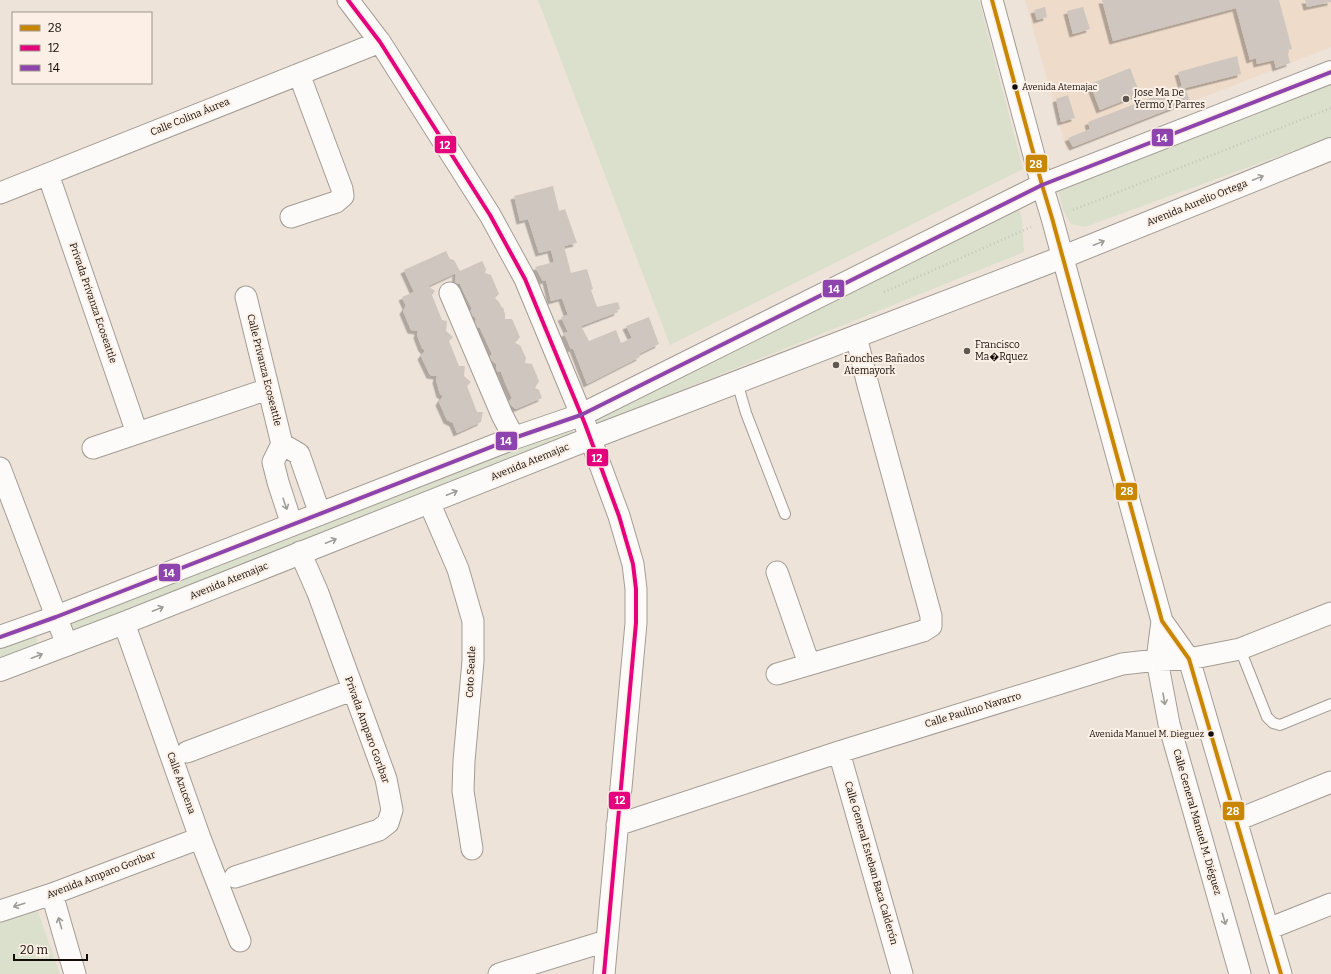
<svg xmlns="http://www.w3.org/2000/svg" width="1331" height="974" font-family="Bitter,serif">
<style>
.built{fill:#eedbca}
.green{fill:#dae0cb}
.building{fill:#cfc7bf;filter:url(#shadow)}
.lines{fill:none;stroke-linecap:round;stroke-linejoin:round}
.lane-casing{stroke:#a49c94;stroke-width:12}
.street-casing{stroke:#a49c94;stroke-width:23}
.secondary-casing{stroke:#a49c94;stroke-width:24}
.path{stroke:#c7c4c0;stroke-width:2.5;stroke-dasharray:1 3;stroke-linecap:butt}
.lane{stroke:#fcfbf9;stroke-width:10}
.street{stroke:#fcfbf9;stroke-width:21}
.secondary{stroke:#fcfbf9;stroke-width:22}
.bus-1-casing{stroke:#fcf0e6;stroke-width:7}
.bus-2-casing{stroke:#fcf0e6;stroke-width:7}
.bus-3-casing{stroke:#fcf0e6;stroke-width:7}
.bus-1{stroke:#c98701;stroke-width:4}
.bus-2{stroke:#e5007d;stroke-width:4}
.bus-3{stroke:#8e44ad;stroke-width:4}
.oneway{stroke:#9f9c98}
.bus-dot{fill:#130d07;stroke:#fcf0e6;stroke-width:1.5}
.poi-dot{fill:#5f5850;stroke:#fcf0e6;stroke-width:1.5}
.labels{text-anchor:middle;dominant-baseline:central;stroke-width:4;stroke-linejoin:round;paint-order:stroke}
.bus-label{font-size:9px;fill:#130d07;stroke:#fcf0e6;text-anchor:start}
.poi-label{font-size:10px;fill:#130d07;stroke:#fcf0e6;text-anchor:start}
.street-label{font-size:10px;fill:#130d07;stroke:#fcf0e6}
.line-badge{stroke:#fcf0e6;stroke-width:1.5}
.badge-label{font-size:11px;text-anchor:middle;font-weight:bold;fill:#fff}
</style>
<defs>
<filter id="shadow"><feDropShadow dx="-3.5" dy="3.5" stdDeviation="0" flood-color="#0004"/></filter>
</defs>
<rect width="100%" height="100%" fill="#ede3d9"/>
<!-- built -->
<path class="built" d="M1025,0H1331V47L1067,151Z"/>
<!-- green -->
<path class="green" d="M538,0H979L1023,169L670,345Z
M1331,75V137L1085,227L1071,224L1063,210L1057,186Z
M1010,204L1019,209L1022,220L1024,252L600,423L589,418Z
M574,426L570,439L74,633L65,626L68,615Z
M26,629L37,637L36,650L0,662V639Z
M37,909L60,974H0V923Z"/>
<!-- building -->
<path class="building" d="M1102,0H1279L1292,49L1287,50L1290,63L1276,68L1274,60L1257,64L1256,58L1250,60L1236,8L1113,41Z
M1305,0H1331V2L1307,7Z
M1045,7L1047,17L1037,20L1034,10Z
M1083,7L1090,29L1073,34L1067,11Z
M1237,56L1241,74L1185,88L1190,101L1073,147L1068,138L1090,129L1088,122L1182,86L1178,72Z
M1130,68L1140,94L1100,110L1090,84Z
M1068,95L1075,118L1061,122L1056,99Z
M553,186L559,211L565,209L577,243L564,246L571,273L587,269L593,289L591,290L597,307L618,302L620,309L617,310L618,312L581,326L589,341L616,330L621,343L632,338L626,326L649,317L659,344L639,354L640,357L587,384L573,348L571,349L564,333L568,332L561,317L568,315L562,298L551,301L546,280L543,281L535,267L554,262L551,250L539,253L528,219L520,221L514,196Z
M446,251L450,259L454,260L460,271L482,261L486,269L485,273L491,275L494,282L499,294L495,298L499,302L502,308L503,307L505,314V319H512L520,337L515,343L520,345L526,358L525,363L532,364L539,381L535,388L539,390L542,398L516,409L508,403L512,398L506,385L501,372L497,371L496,364L489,358L492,354L480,328L475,327L476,318L469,313L472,309L465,295L460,284L455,283L456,273L428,286L435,291L432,295L442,320L447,321L446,331L453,337L449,341L459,366H465L464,376L471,382L467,386L477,412H483L481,422L457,433L453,423L447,420L439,402L443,396L440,394L436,380L437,376L430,375L421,356L425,351L422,348L417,335L418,331L411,330L403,311L406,306L402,297L414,292L404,270Z"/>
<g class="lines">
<!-- lane casing -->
<g class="lane-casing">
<path id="lane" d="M737,382L746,413L785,514
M1240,649L1267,717L1273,723L1280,725L1331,704"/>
</g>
<!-- street casing -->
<g class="street-casing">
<path id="street" d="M348,0L380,42L490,215L525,279L585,424L619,516L633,564L636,589V623L604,974
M992,0L1042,185L1052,218L1162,621L1189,659L1281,974
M48,174L137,433
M0,193L380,42
M291,217L336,202L343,196L342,189L299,74
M450,293L502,415L514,438
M246,297L282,444L273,462L278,482L292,525
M282,444L299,454L320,514
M93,448L268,389
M0,468L67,645
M429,502L458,569L473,621V661L464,761L463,791L472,849
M777,572L809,664
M1162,621L1157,660L1169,724L1240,974
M124,623L200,838L240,941
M777,674L923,631L931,626V616L868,385L856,336
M187,752L352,690
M839,752L902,974
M1237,820L1331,782
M617,825L839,752L1122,664L1157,660L1189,659L1240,649L1331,613
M235,877L379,830L388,823L392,810L386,779L318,593L300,552
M52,894L75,974
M0,911L52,894L200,838
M1268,929L1331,904
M499,974L606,941"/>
</g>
<!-- secondary casing -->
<g class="secondary-casing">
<path id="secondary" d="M0,637L56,617L514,438L581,415L1042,185L1331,72
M0,670L124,623L591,438L1063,257L1331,149"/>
</g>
<!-- path -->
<path class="path" d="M1073,210L1331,108
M884,292L1031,227"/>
<!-- lane -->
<use href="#lane" class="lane"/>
<!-- street -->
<use href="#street" class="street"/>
<!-- secondary -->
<use href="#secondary" class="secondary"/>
<!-- bus-1 casing -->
<g class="bus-1-casing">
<path id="bus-1" d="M992,0L1042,185L1052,218L1162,621L1189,659L1281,974"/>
</g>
<!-- bus-2 casing -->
<g class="bus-2-casing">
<path id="bus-2" d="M348,0L380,42L490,215L525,279L585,424L619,516L633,564L636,589V623L604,974"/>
</g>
<!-- bus-3 casing -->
<g class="bus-3-casing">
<path id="bus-3" d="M0,637L56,617L514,438L581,415L1042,185L1331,72"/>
</g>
<!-- bus-1 -->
<use href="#bus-1" class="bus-1"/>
<!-- bus-2 -->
<use href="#bus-2" class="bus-2"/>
<!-- bus-3 -->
<use href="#bus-3" class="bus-3"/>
</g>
<!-- one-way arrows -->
<defs><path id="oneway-shaft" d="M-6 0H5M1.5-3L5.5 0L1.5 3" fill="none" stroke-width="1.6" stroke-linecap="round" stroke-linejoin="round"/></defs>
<g class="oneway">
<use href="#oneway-shaft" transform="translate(1258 178) rotate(-22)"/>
<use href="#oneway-shaft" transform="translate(1099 243) rotate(-22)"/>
<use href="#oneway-shaft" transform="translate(452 493) rotate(-22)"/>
<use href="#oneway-shaft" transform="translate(285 504) rotate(71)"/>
<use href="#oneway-shaft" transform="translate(331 541) rotate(-22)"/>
<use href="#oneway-shaft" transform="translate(158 609) rotate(-22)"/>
<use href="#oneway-shaft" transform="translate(37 656) rotate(-21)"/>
<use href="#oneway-shaft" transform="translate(1164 699) rotate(80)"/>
<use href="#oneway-shaft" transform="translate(19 905) rotate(162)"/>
<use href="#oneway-shaft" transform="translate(1224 919) rotate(74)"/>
<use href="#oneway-shaft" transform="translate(60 923) rotate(-106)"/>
</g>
<!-- markers -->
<g class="bus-dot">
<circle cx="1015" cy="87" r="3.5"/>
<circle cx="1211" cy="734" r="3.5"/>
</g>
<g class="poi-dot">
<circle cx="1126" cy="99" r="4"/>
<circle cx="967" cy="351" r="4"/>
<circle cx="836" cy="365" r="4"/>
</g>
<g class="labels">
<!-- bus labels -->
<g class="bus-label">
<text x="1022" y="87">Avenida Atemajac</text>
<text x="1204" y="734" text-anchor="end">Avenida Manuel M. Dieguez</text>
</g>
<!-- poi labels -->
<g class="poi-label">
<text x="1134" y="93">Jose Ma De<tspan x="1134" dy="12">Yermo Y Parres</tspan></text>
<text x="975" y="345">Francisco<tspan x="975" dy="12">Ma�Rquez</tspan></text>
<text x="844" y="359">Lonches Bañados<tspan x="844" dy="12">Atemayork</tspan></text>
</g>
<!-- street labels -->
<g class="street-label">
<text transform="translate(190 117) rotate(-22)">Calle Colina Áurea</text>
<text transform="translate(1197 203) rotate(-22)">Avenida Aurelio Ortega</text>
<text transform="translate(93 303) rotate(71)">Privada Privanza Ecoseattle</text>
<text transform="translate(264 370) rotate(76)">Calle Privanza Ecoseattle</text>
<text transform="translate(530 462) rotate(-22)">Avenida Atemajac</text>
<text transform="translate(229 581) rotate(-22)">Avenida Atemajac</text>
<text transform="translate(471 672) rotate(-87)">Coto Seatle</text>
<text transform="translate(973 710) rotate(-17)">Calle Paulino Navarro</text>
<text transform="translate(367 730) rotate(70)">Privada Amparo Goribar</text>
<text transform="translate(181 783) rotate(70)">Calle Azucena</text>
<text transform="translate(1197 822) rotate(74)">Calle General Manuel M. Diéguez</text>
<text transform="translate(871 863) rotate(74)">Calle General Esteban Baca Calderón</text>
<text transform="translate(101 875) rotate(-21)">Avenida Amparo Goribar</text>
</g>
</g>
<g class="line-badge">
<rect x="1151" y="128" width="23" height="19" rx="4" fill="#8e44ad"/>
<rect x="434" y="135" width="23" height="19" rx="4" fill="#e5007d"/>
<rect x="1025" y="154" width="23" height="19" rx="4" fill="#c98701"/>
<rect x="822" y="279" width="23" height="19" rx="4" fill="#8e44ad"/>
<rect x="495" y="431" width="23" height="20" rx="4" fill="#8e44ad"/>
<rect x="586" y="448" width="23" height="19" rx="4" fill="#e5007d"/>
<rect x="1115" y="482" width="23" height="19" rx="4" fill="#c98701"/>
<rect x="158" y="563" width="23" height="19" rx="4" fill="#8e44ad"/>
<rect x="608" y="791" width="23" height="19" rx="4" fill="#e5007d"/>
<rect x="1222" y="801" width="23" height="20" rx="4" fill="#c98701"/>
</g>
<g class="badge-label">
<text x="1162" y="142">14</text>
<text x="445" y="149">12</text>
<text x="1036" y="168">28</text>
<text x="834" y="293">14</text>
<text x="506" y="445">14</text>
<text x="597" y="462">12</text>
<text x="1127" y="495">28</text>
<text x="169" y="577">14</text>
<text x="620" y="804">12</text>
<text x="1233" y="815">28</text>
</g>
<!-- legend -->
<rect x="12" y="12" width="140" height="72" fill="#fcf0e6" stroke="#9f958d"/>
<rect x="20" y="25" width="20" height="6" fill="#c98701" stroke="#9f958d"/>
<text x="48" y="32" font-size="12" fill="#130d07">28</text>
<rect x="20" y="45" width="20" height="6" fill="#e5007d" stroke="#9f958d"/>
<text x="48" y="52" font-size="12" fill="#130d07">12</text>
<rect x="20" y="65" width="20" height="6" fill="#8e44ad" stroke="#9f958d"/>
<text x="48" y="72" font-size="12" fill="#130d07">14</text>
<!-- scale -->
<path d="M14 954v6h73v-6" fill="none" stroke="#130d07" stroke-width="2"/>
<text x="20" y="954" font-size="12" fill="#130d07" stroke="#fcf0e6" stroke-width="3" paint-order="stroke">20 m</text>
</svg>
